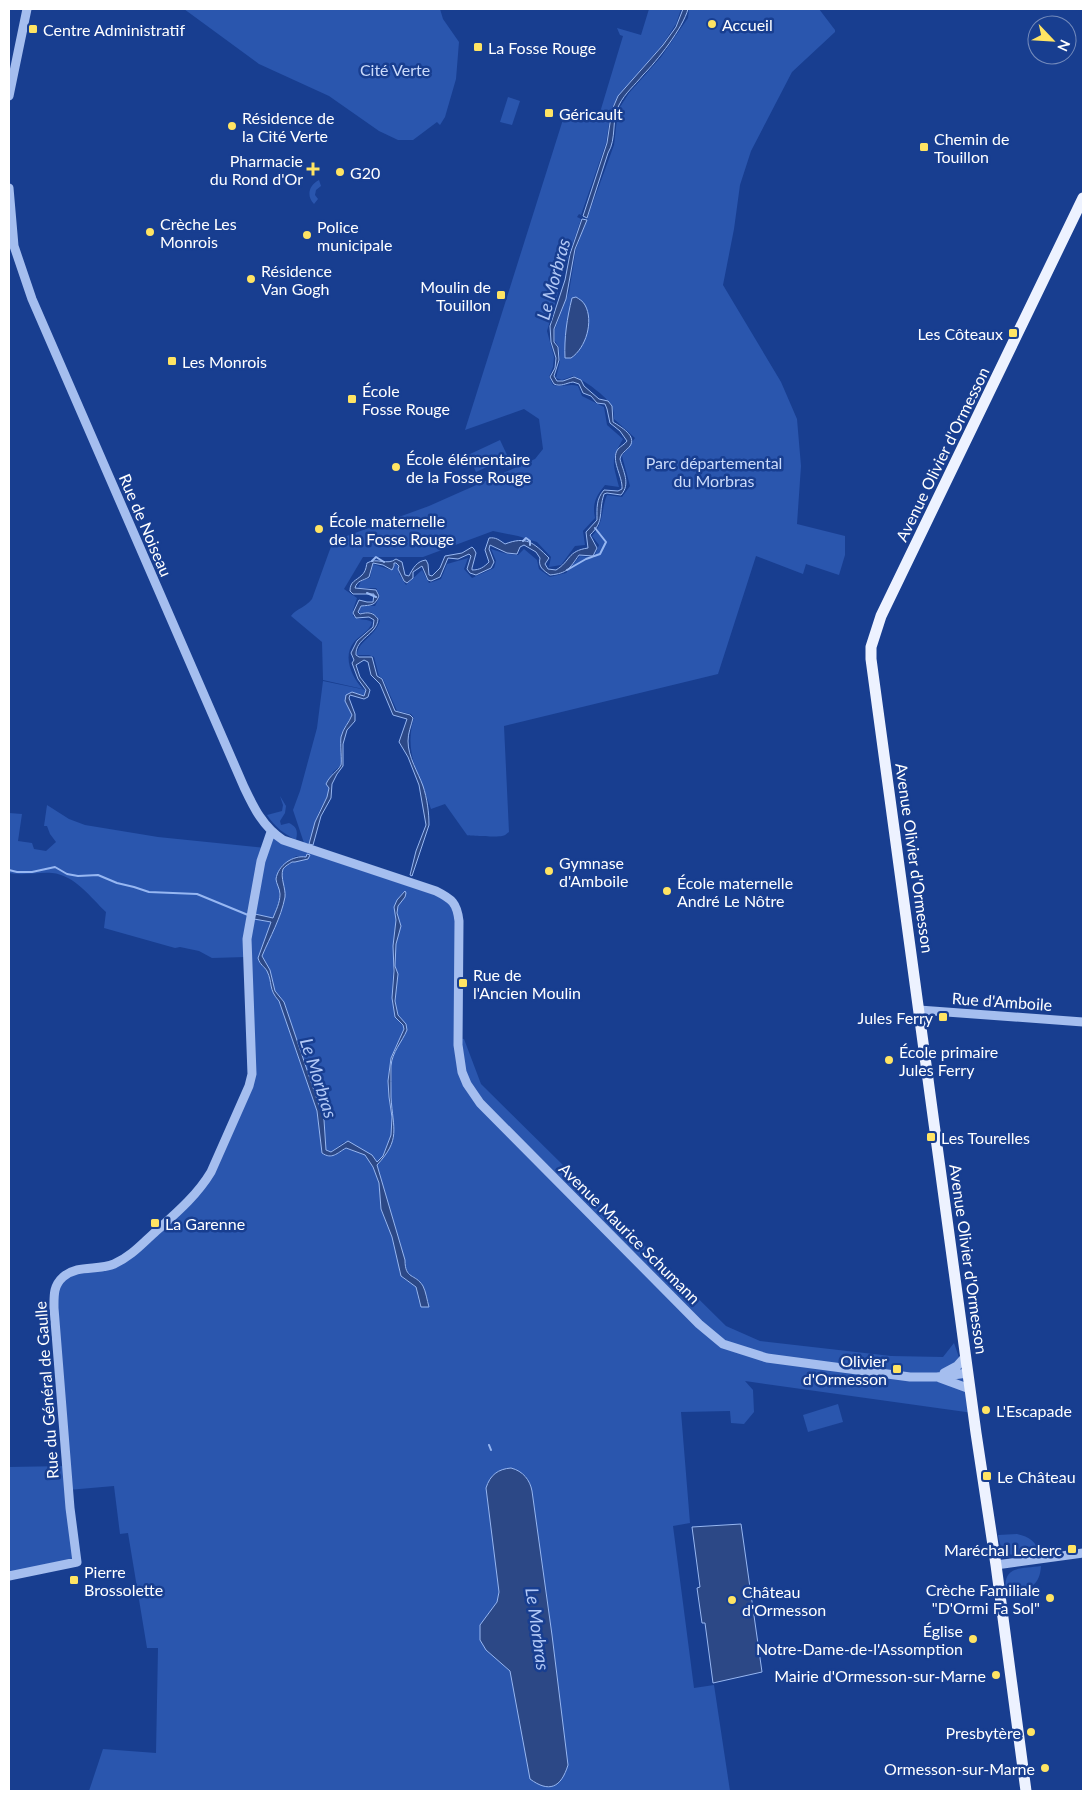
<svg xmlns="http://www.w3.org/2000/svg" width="1092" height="1800" font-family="Lato,sans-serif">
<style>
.green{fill:#2a56ae;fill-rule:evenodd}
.water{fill:#2c4886;stroke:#97b7f2}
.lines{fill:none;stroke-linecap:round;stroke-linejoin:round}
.stream{stroke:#97b7f2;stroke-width:2}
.minor{stroke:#a5beef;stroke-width:9}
.major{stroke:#edf2ff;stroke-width:11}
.poi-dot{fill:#ffe463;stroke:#183e90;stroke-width:2}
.labels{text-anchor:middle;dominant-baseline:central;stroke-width:5;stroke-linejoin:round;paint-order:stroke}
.poi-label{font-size:16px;fill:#fff;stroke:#183e90;text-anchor:start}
.park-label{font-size:16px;fill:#cbdbfb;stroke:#183e90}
.street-label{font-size:16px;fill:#fff;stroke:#183e90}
.water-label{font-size:18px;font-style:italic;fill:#b1c8f6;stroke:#183e90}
</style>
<rect width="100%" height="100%" fill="#183e90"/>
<!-- green -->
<path class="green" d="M184,9H440L443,19L459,42L456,79L445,117L440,125L437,122L413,140H398L379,131L329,96L259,64Z
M649,9H681L676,24L663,44L618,96L611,110L606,143L581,215L579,214L577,217L581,219L568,257L547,331L554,357L553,367L549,377L553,385C562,388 569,383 578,386L582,396L604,407L607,425L623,439C610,461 613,463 619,487L605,485C596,496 592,504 595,518L583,531L585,545L575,546L561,565L549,567L551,557L537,542L518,536L493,531L423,557H363L344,589L357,598L353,610V616C358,621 365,618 372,622C370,631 360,635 354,642C342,657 352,677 363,689L323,680L322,642L291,616C297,608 305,608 312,599L333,541L429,506L535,459L543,449L539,419L524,409L465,430L566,110L598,119L623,36L620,35L617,28L641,35Z
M689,9H819L835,30V32L792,72L751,151L740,185L734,229L723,285L781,382L797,419L801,466L797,524L845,536V555L839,575L806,564L803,574L756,556L718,674L504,726L509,832C507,833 505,836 502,836C499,837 469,836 467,835L445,804L431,809C420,776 403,753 414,718L411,714L397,711L383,679L379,676L374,657L369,655H357C359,639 375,638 380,620L371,612L360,613L359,610L362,606H375L380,596L376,588H358L361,581L370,578L373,564L391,570L395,567L394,564H396L398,566L399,574L406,585L422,570L429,583L441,579L447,564L468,558L464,569L472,578L494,568L496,561L491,549L507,554L518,555L524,549L537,560L539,569L550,577L566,573L580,556L594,558L599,545L592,536C604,524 601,509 607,495L622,497L630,486L622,456L635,438L614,419C614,415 614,410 612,407C608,397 583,379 573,376L562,380L556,378L560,361L559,347L555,341V329L569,292L576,249L614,145L618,110L629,93L661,57L688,18Z
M508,97L520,101L512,125L500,122Z
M319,180L321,186L316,190L315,195L318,199L314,204C306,196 309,185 319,180Z
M500,440L508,457L476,472L468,455Z
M323,681L366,690L365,696L352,692L345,701L352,715L342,732L340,746L342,760L340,766L333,772L327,797L318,814L309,844L304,843L293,810L300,791L317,728Z
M280,796L286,806L285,813L280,821L281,825L289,823C297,827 298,831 296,840C283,833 275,827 267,815L282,811L283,805Z
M47,805L69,819L85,825L158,837L265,848L271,832L424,887L455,904L458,1038L464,1039L481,1084L726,1326L760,1341L891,1356L943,1357L954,1343L970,1389L973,1413L745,1381L753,1390L754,1412L744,1424L731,1423L730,1411L681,1412L690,1523L673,1526L694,1688L714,1685L730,1791H89L103,1749L156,1753L158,1648H147L128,1533L120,1534L114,1486L68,1490L77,1562L9,1576V1467L66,1466L54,1308L61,1279L126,1258L203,1186L249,1086L246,957L212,958L199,951L180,947L175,948L104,928L106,912C91,898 75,875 52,873C37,872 24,876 9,873V813L22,814L18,841L32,843L34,849L46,851L56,842L50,834L47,826H44ZM296,856L306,857C298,862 291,861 285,866C278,873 285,885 285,893C285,912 269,938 262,956L270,970L275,991L284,1002L324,1120L326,1150L331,1152L344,1142C357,1147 369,1150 377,1162L383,1156L391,1135L392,1117L389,1097L388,1081L391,1058L404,1029L403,1026L395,1017L392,998L394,938L396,920L394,907L397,900L403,895L398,906L397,913L401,926L396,944L395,966L397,985L395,1001L398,1015L407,1027C403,1039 394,1049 392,1062C391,1066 392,1070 392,1074C392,1082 391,1089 391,1097C393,1128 401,1140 377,1165L405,1260C405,1280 415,1273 423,1286C426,1292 428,1300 429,1307L419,1302L416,1287L404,1279L399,1271V1263L392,1237L381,1209L379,1183L373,1167L366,1155L345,1148L339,1153H322L317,1111L279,1001C268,989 273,983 267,971C264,966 260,965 258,958L271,922L256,914L273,918L279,904L280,868ZM511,1468C523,1471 530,1479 532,1491L552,1635L568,1765L565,1774L518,1708L510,1671L498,1660L480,1625L497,1602L499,1592L486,1488C491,1475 497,1470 511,1468Z
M838,1404L843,1422L808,1432L803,1415Z
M1017,1534C1030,1537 1035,1541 1040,1553C1019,1555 1002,1562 998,1535Z
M1041,1566C1040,1589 1024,1591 1006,1592C1002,1565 1021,1569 1041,1566Z"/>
<!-- water -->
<path class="water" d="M683,9H688C683,28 657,61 643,75C635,85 625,93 619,105C611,120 617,138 608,153L587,218L583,216L607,143L612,110L618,96L663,45L676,27Z
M582,219L587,220L575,249L566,299L554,329V342L558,347L559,360L554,376L557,381H563L574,377L581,380L584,386L599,399L608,401L612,406L613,422C621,427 637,436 630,446C626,451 621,453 620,459C623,471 631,484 621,495L607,493L604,494C598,512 605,521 590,535L597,548L593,556L579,555C569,569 568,573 550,575C543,570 538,567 540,558L536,552L524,545L520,547L517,554L507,553L490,545L489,549L494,562L491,568L476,575L470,573L467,569L471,556L469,554L458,559L448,558L440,577L431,581L428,580L422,566L413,572V578L407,583L404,581L398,569L399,566L396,563H394V566L392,570L383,565L373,563L369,577C363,581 357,580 355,588L376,590L379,596C375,606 371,605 361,606L358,612L360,614C368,612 373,612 378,619C377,635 355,638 356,655L359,657H372L377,676L382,679L395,711L410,715L413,718C411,726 408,733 408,741C408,757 418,772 423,786C427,798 429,812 429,825L412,876L410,875L416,851L426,825L419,785L408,757L399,742L407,719L393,715L380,684L371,675L368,662L364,660L356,665L360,677L370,690L368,697L364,699L350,695L349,698L355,714V721L347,730L343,744V766L337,774L332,784L331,798L321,816L313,845L309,844L315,822L327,797L329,788L326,784C330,775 338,771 341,765C342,761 340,744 341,737C343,728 349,723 352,715L345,701L346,695L352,692L364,696L366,690L358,679L352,663L354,660L351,653L357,641L373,627L374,620L369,617L356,618L353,613L359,600L367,602H373L374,594H353L350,591C350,581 356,581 362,575C366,571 366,567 367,563C377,557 387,566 396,559L402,562L405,575L409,576C413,568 417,561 426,560L428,564L429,575L432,576L440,568L445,556L462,553L472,547L474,549L476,553L472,568V570C480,570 484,567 489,562L485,550L489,538C496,537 499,540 505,544C526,536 533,542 549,558L545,564L548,569L556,570C571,561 567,551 588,548L586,532L597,520C597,508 596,499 604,490L618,491L622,489C623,476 610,460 618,449C621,446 625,444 627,441L620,431L610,423L607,409L605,404L597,403L591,396L583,393L579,384L573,382C566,383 561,387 554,384L550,377L555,368L556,358L551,342L550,326L565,280L570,254Z
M576,297C579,299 583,301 585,305C594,321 586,348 571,358H565C564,338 567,318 572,298Z
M307,854L310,855L308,859L295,862H292C289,864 285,866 283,869C280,878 286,888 285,897C281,918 270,937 262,956L270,970L275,991L284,1002L324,1120L326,1150L331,1152L348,1141L372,1155L377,1162L383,1156L391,1135L392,1117L389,1097L388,1081L391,1058L404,1029L403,1025L395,1017L392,998L394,971L393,946L396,920L394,907L397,900L405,891L406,893L405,897L398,906L397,913L401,926L396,944L395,966L398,974L395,1001L398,1015L406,1024L407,1030C402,1042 392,1052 391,1066C391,1076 391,1087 391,1097C393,1130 401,1139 377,1165L405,1260C405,1280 415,1273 423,1286C426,1292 427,1300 429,1307H421L416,1287L401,1276L392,1237L381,1209L379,1183L373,1167L365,1155L346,1148C337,1153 332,1160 322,1153L317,1111L279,1001C268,989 273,983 267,971C264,966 260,965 258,958L271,922L254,919L255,914L273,918C276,910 280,903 280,894C280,889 276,883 276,879C278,865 293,855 306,857Z
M511,1468C523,1471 530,1480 532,1491L552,1635L568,1765C561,1788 549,1793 530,1779L510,1671L486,1650L480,1640V1625L497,1602L499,1592L486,1488C490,1475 498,1469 511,1468Z
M741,1524L762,1672L713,1683L705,1623H702L697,1588L700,1587L692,1527Z"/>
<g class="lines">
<!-- stream -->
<path class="stream" d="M523,541L526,538L530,541V545
M372,561L376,557L384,562
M567,570L586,559L600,554L606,542L595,528
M367,593L376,597
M9,870L17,872H32L55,867L67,874L78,876L98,875L117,883L134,887L149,892L197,894L248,915
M489,1445L491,1450"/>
<!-- minor -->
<path class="minor" d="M9,96L27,9
M9,188L14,246L32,299L244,787C254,808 263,827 283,840L436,891C452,899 457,903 459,921L458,1045L462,1072L467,1084L480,1103L699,1324L723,1344L767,1358L910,1377H937L968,1373
M919,1010L1083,1022
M944,1373L957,1366L966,1356
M940,1378L970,1389
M996,1565L1083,1553
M9,1576L77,1562L70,1508L54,1308C54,1296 53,1286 63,1277C78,1264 97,1271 114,1264C130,1257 141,1245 153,1234C174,1215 196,1197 211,1172L249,1086L252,1074L247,939L261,861L271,832"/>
<!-- major -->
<path class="major" d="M1026,1791L996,1565L976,1433L871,659V647L881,616L1083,198"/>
</g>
<!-- markers -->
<g class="poi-dot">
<circle cx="712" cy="24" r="5"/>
<rect x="28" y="24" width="10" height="10" rx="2.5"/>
<rect x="473" y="42" width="10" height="10" rx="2.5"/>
<rect x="544" y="108" width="10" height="10" rx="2.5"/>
<circle cx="232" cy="126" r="5"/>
<rect x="919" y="142" width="10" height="10" rx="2.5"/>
<path d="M310.5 161.5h5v5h5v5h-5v5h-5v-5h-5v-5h5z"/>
<circle cx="340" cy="172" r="5"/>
<circle cx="150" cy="232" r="5"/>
<circle cx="307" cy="235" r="5"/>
<circle cx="251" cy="279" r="5"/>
<rect x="496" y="290" width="10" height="10" rx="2.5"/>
<rect x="1008" y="328" width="10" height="10" rx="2.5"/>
<rect x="167" y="356" width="10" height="10" rx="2.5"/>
<rect x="347" y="394" width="10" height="10" rx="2.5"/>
<circle cx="396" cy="467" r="5"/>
<circle cx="319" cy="529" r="5"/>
<circle cx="549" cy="871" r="5"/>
<circle cx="667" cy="891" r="5"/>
<rect x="458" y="978" width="10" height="10" rx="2.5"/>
<rect x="938" y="1012" width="10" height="10" rx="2.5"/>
<circle cx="889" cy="1060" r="5"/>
<rect x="926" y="1132" width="10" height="10" rx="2.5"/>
<rect x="150" y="1218" width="10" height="10" rx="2.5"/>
<rect x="892" y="1364" width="10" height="10" rx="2.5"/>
<circle cx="986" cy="1410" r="5"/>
<rect x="982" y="1471" width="10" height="10" rx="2.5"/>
<rect x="1067" y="1544" width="10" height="10" rx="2.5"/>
<rect x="69" y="1575" width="10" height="10" rx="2.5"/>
<circle cx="1050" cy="1598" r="5"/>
<circle cx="732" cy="1600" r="5"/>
<circle cx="973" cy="1639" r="5"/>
<circle cx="996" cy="1675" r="5"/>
<circle cx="1031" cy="1732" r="5"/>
<circle cx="1045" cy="1768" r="5"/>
</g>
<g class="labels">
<!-- poi labels -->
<g class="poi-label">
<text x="722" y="24">Accueil</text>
<text x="43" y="29">Centre Administratif</text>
<text x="488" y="47">La Fosse Rouge</text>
<text x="559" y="113">Géricault</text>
<text x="242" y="117">Résidence de<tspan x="242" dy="18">la Cité Verte</tspan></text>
<text x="934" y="138">Chemin de<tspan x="934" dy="18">Touillon</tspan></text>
<text x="303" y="160" text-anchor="end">Pharmacie<tspan x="303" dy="18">du Rond d'Or</tspan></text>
<text x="350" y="172">G20</text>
<text x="160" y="223">Crèche Les<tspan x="160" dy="18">Monrois</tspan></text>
<text x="317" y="226">Police<tspan x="317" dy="18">municipale</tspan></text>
<text x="261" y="270">Résidence<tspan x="261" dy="18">Van Gogh</tspan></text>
<text x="491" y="286" text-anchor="end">Moulin de<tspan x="491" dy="18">Touillon</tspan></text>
<text x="1003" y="333" text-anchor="end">Les Côteaux</text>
<text x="182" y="361">Les Monrois</text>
<text x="362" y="390">École<tspan x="362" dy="18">Fosse Rouge</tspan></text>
<text x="406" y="458">École élémentaire<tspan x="406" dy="18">de la Fosse Rouge</tspan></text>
<text x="329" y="520">École maternelle<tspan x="329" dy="18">de la Fosse Rouge</tspan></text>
<text x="559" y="862">Gymnase<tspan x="559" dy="18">d'Amboile</tspan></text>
<text x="677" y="882">École maternelle<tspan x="677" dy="18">André Le Nôtre</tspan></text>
<text x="473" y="974">Rue de<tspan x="473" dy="18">l'Ancien Moulin</tspan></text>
<text x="933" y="1017" text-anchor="end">Jules Ferry</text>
<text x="899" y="1051">École primaire<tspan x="899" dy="18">Jules Ferry</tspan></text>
<text x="941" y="1137">Les Tourelles</text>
<text x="165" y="1223">La Garenne</text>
<text x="887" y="1360" text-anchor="end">Olivier<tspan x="887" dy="18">d'Ormesson</tspan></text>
<text x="996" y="1410">L'Escapade</text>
<text x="997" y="1476">Le Château</text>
<text x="1062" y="1549" text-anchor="end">Maréchal Leclerc</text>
<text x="84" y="1571">Pierre<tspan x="84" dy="18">Brossolette</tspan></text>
<text x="1040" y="1589" text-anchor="end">Crèche Familiale<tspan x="1040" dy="18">"D'Ormi Fa Sol"</tspan></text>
<text x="742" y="1591">Château<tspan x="742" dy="18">d'Ormesson</tspan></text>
<text x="963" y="1630" text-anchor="end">Église<tspan x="963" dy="18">Notre-Dame-de-l'Assomption</tspan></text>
<text x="986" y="1675" text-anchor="end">Mairie d'Ormesson-sur-Marne</text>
<text x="1021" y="1732" text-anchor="end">Presbytère</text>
<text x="1035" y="1768" text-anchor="end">Ormesson-sur-Marne</text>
</g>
<!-- park labels -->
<g class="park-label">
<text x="395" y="69">Cité Verte</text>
<text x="714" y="462">Parc départemental<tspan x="714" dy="18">du Morbras</tspan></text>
</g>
<!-- street labels -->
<g class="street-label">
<text transform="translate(942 454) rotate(-64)">Avenue Olivier d'Ormesson</text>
<text transform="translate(146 525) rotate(67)">Rue de Noiseau</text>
<text transform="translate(915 858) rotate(82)">Avenue Olivier d'Ormesson</text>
<text transform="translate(1002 1001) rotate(4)">Rue d'Amboile</text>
<text transform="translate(630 1233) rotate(45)">Avenue Maurice Schumann</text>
<text transform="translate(969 1259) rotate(82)">Avenue Olivier d'Ormesson</text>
<text transform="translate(46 1390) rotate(-94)">Rue du Général de Gaulle</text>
</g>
<!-- water labels -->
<g class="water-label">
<text transform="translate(553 279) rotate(-75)">Le Morbras</text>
<text transform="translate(319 1078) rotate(72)">Le Morbras</text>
<text transform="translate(538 1629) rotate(82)">Le Morbras</text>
</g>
</g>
<!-- border -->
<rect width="1092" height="1800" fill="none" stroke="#ffffff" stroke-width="20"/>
<!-- north arrow -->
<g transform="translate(1052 40) rotate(115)"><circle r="24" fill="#183e90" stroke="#748bbc"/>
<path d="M0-4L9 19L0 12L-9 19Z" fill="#ffe463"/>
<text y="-8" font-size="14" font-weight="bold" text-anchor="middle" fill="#ffffff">N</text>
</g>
</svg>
